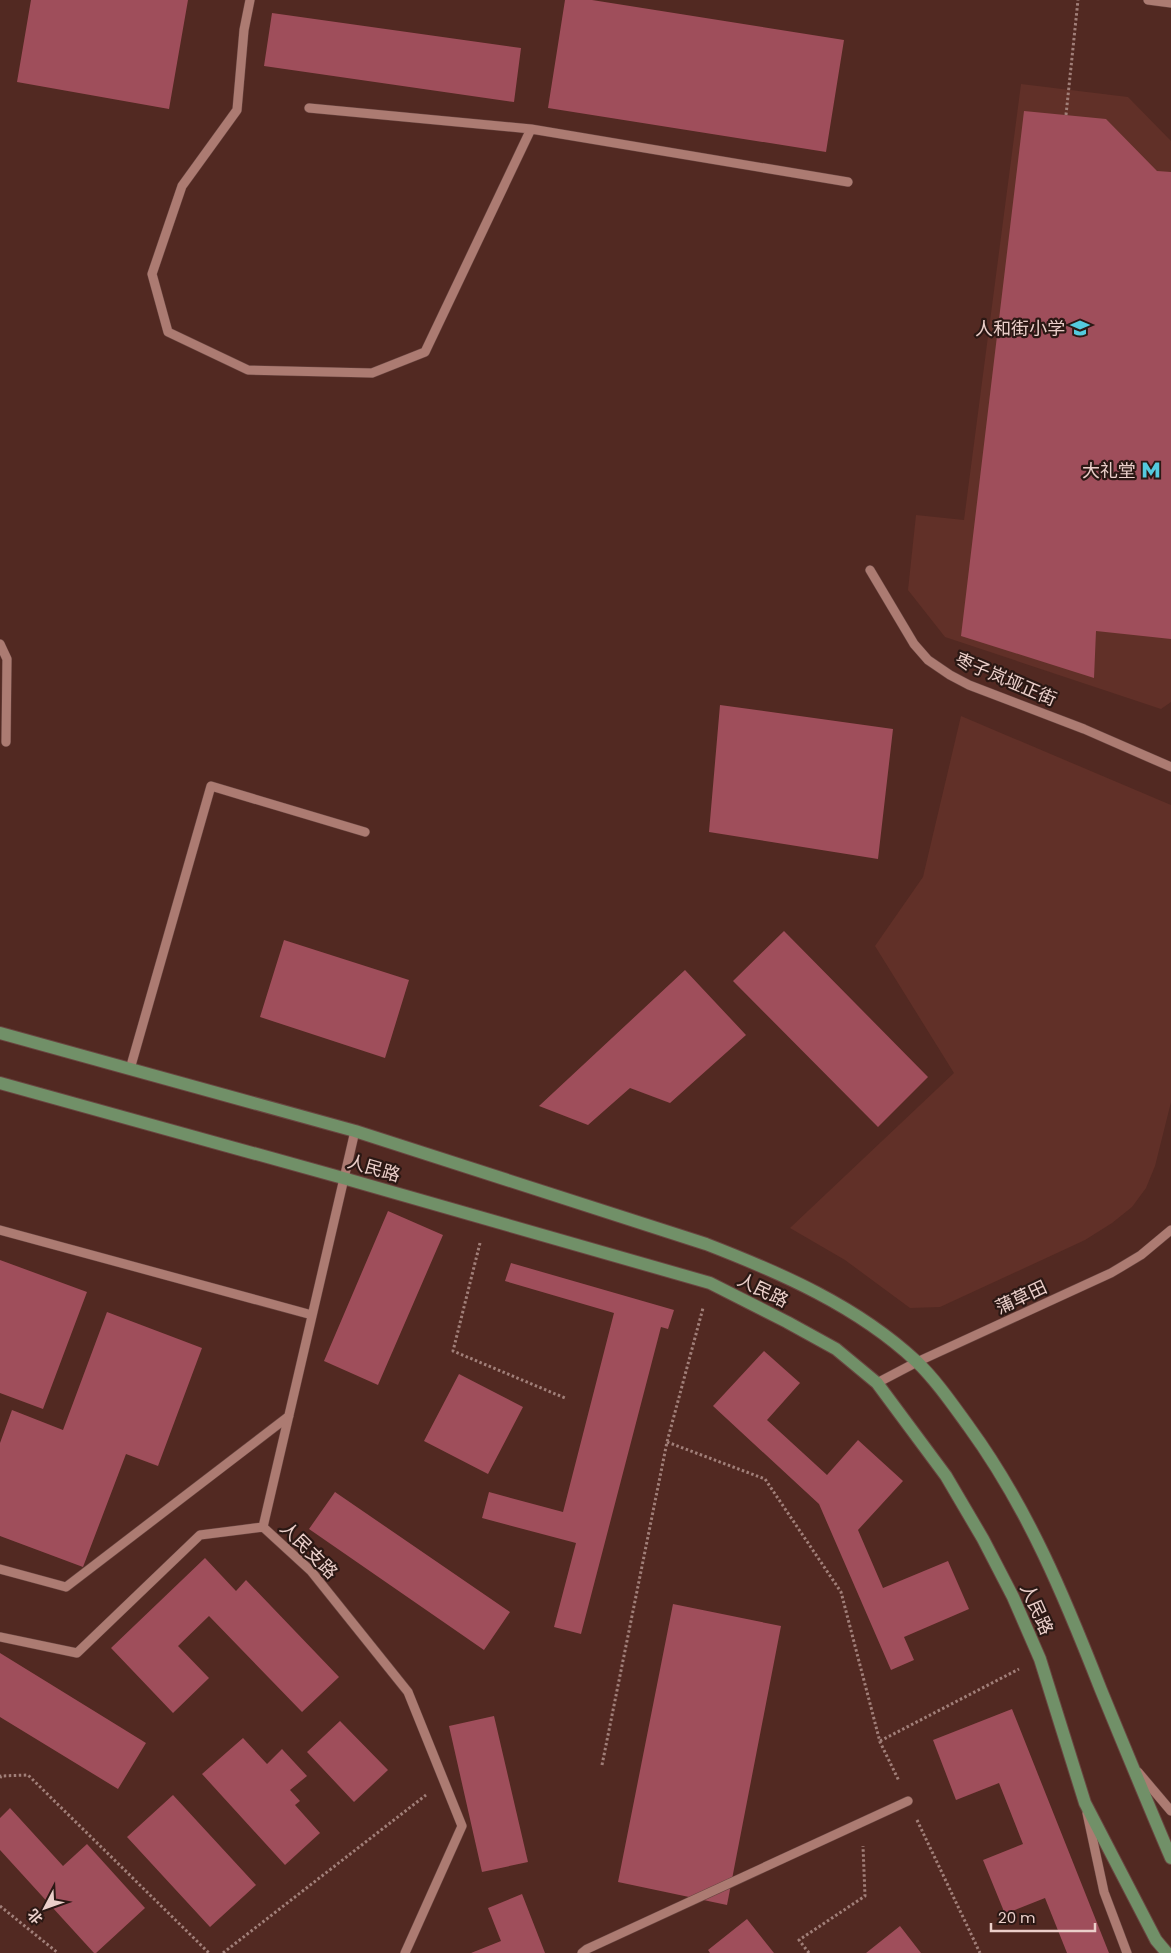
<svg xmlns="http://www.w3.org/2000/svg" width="1171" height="1953" font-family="Poppins,'Noto Sans SC',sans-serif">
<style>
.built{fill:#613028}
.building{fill:#9f4e5b}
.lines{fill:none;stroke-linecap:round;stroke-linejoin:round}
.minor-casing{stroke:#694540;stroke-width:10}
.major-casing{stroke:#694540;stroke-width:14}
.path{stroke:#a17f79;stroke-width:3;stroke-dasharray:2.5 2.5;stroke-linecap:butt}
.minor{stroke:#ac7b72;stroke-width:9}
.major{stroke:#719068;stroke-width:12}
.labels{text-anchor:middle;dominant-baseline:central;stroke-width:4.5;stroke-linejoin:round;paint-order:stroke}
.poi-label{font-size:18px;fill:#ebcfca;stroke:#2b1814;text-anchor:end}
.street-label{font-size:18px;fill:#ebcfca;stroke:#2b1814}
</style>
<rect width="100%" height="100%" fill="#522922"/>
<!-- built -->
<path class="built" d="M1021,84L1128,97L1171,141V702L1161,709L945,637L908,590L916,515L964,520Z
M961,716L1171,805V1102L1155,1166L1146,1188L1132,1207L1112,1223L1085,1240L940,1307L910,1308L845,1260L790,1228L954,1073L875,946L923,877Z"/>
<!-- building -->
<path class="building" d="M31,0H188L169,109L17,82Z
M565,0H592L844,40L826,152L548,108Z
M272,13L521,48L514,102L264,66Z
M1024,111L1106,119L1157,171L1171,172V639L1096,631L1094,678L961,636Z
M720,705L893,729L878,859L709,832Z
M784,931L928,1077L878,1127L733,981Z
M284,940L409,980L385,1058L260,1017Z
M685,970L746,1035L670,1103L630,1088L588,1125L539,1106Z
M388,1211L443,1235L378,1385L324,1361Z
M0,1260L87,1292L43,1409L0,1393Z
M511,1263L674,1310L668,1329L661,1327L581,1634L554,1627L576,1543L482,1518L489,1492L563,1512L614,1313L505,1281Z
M107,1312L202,1348L158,1466L126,1454L83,1567L0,1536V1443L12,1410L63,1430Z
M764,1351L800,1383L767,1420L827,1475L858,1440L903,1481L858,1530L883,1588L948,1561L969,1609L904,1637L914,1660L891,1670L819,1504L713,1406Z
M459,1374L523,1407L488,1474L424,1441Z
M335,1492L510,1612L484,1650L309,1529Z
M205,1558L236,1591L246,1580L339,1677L302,1712L209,1616L178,1646L209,1678L173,1713L111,1648Z
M673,1604L781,1626L727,1905L618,1882Z
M0,1653L146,1743L118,1789L0,1717Z
M1012,1709L1109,1953H1067L1045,1898L1005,1914L983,1860L1023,1844L999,1783L956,1800L933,1740Z
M494,1716L528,1862L482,1872L449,1726Z
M340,1721L388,1770L354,1802L307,1752Z
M243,1738L267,1764L282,1749L307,1776L290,1790L300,1801L295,1805L320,1833L285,1865L202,1774Z
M173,1795L256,1885L210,1927L127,1837Z
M10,1808L63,1866L87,1844L145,1908L96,1953H94L0,1850V1818Z
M522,1894L545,1953H471L501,1941L488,1908Z
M747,1919L774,1953H710L708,1950Z
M900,1926L921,1953H866Z"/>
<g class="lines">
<!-- minor casing -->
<g class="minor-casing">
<path id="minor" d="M250,0L244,30L237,110L182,186L152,274L168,332L248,370L372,373L425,352L531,129
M1148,0L1171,3
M309,108L531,129L848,182
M870,570L914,644L928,660L950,675L969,685L1084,729L1171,767
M0,644L7,659L6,742
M130,1069L211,786L365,832
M355,1131L263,1527L311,1571L408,1692L462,1826L405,1953
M0,1230L312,1315
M877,1383L917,1362L1111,1273L1141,1255L1171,1230
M0,1569L66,1587L289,1416
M0,1637L77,1653L200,1535L263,1527
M1138,1772L1171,1811
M1087,1813L1104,1892L1127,1953
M582,1953L587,1949L908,1801"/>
</g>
<!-- major casing -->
<g class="major-casing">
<path id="major" d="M0,1033L355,1131L706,1244C781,1273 857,1306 916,1361C936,1380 953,1405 969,1427C1028,1508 1065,1598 1101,1690C1124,1746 1147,1802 1171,1858
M0,1083L343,1178L710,1283L787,1322L836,1349L877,1383L946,1476L983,1539L1013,1597L1040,1659L1085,1803L1156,1940L1167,1953"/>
</g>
<!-- path -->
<path class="path" d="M1066,115L1078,0
M480,1243L453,1351L565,1398
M667,1442L765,1479L841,1592L880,1742L899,1781
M880,1741L1019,1669
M602,1765L667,1442L703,1308
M0,1778L1,1776L28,1775L209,1953
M917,1820L980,1953
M0,1906L58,1953
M223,1953L426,1795
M809,1953L799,1940L865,1896L863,1846"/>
<!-- minor -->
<use href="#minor" class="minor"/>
<!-- major -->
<use href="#major" class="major"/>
</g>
<!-- icons -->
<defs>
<g id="school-bare" transform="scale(1.5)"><path d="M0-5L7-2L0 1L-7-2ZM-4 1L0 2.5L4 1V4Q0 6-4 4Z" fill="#54cade" stroke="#2b1814" stroke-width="2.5" paint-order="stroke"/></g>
<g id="metro-bare" transform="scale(1.5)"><path d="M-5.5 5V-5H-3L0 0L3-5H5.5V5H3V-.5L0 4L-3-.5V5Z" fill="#54cade" stroke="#2b1814" stroke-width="2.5" paint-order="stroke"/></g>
</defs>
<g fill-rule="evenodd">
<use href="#school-bare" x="1080" y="328"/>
<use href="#metro-bare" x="1151" y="470"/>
</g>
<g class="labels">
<!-- poi labels -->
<g class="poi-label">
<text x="1065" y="328">人和街小学</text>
<text x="1136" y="470">大礼堂</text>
</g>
<!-- street labels -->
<g class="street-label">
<text transform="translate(1006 679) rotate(23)">枣子岚垭正街</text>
<text transform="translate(374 1168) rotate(16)">人民路</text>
<text transform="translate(763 1290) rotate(26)">人民路</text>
<text transform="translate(1021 1297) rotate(-25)">蒲草田</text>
<text transform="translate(309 1550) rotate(45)">人民支路</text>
<text transform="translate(1037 1609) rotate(66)">人民路</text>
</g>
</g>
<!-- north arrow -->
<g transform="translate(45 1908) rotate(229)" stroke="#2b1814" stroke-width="4" paint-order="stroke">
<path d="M0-4L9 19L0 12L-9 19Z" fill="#ebcfca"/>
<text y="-8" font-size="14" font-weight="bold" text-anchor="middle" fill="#ebcfca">北</text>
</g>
<!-- scale -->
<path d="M991 1923v8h104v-8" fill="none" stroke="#ebcfca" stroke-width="2.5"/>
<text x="998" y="1923" font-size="15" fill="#ebcfca" stroke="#2b1814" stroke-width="4" paint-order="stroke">20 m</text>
</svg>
